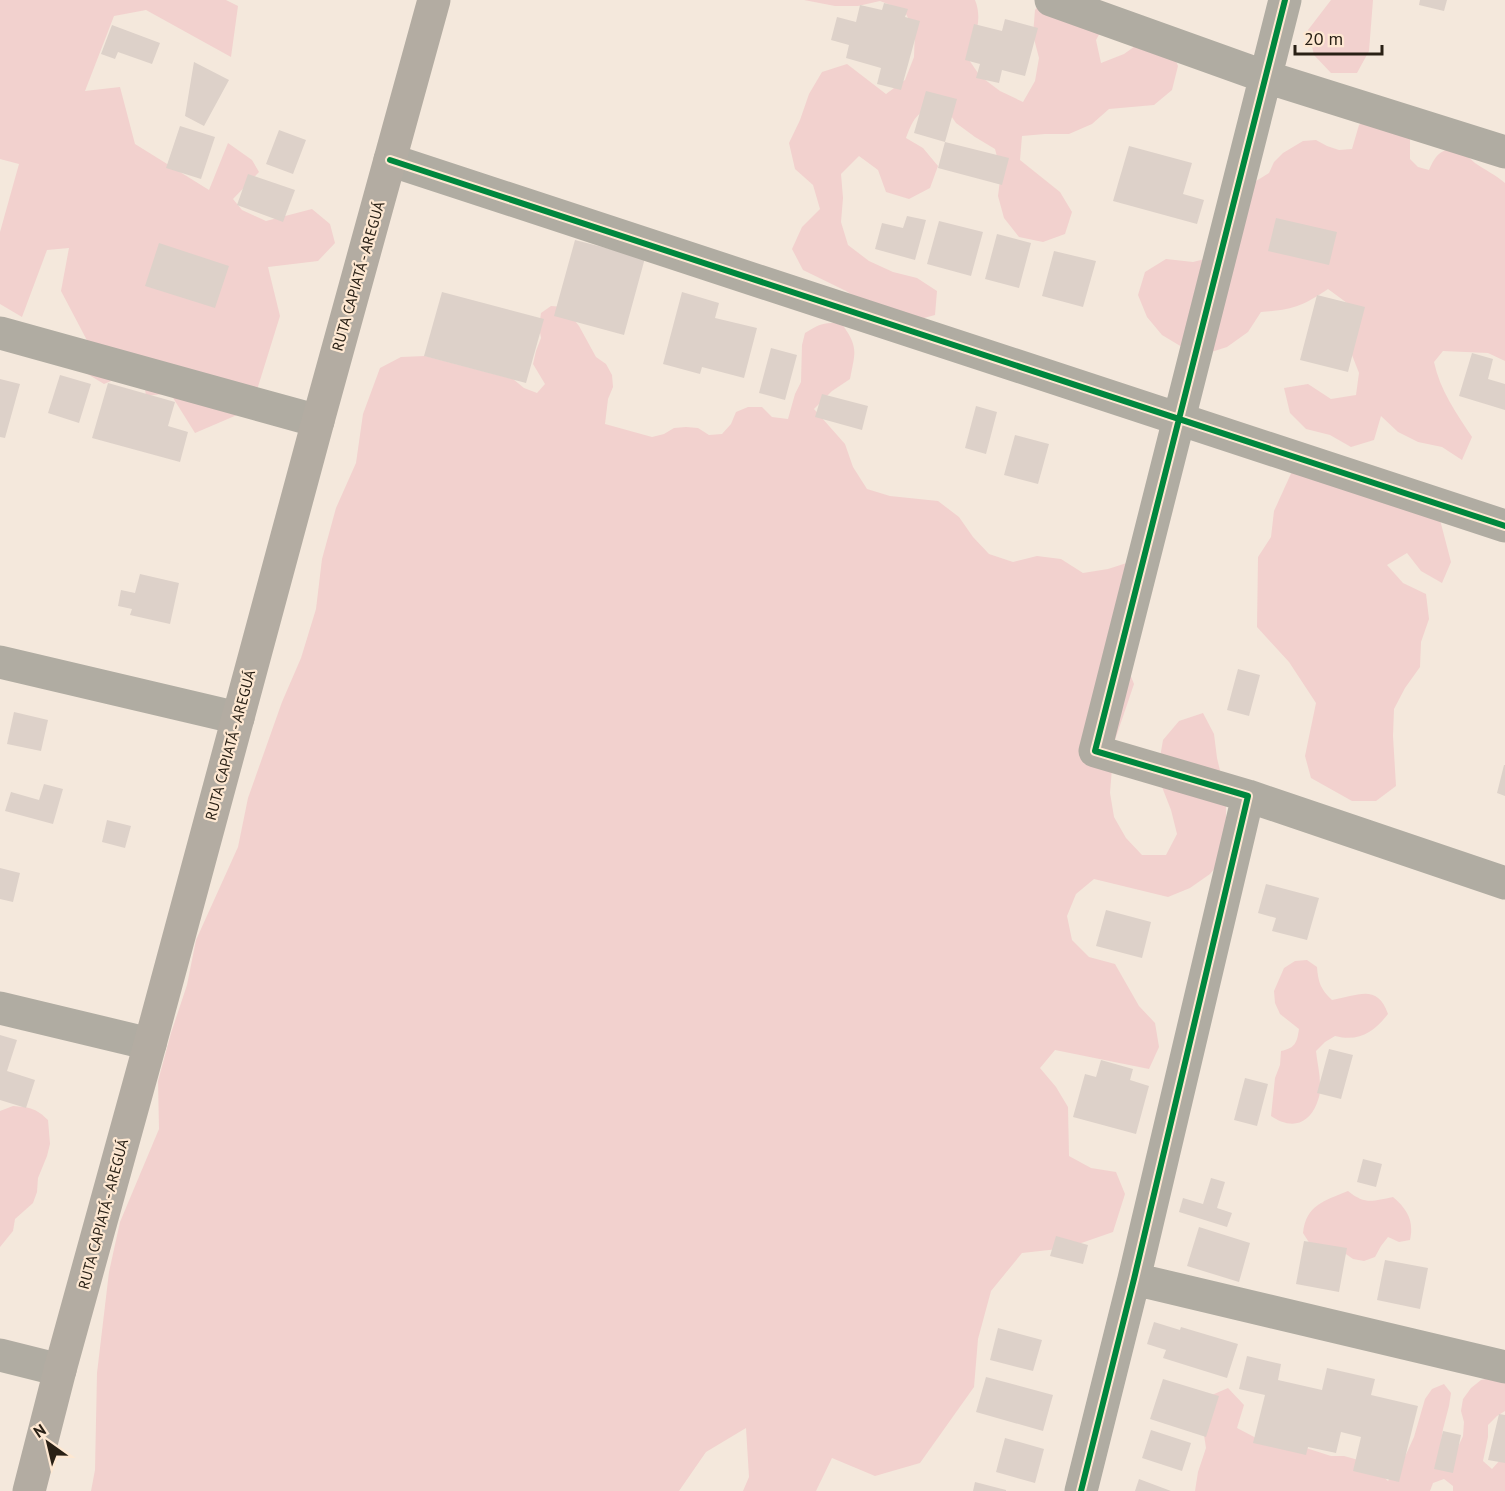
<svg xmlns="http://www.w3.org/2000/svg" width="1505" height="1491" font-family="'PT Sans',sans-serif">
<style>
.green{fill:#f2d1ce}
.building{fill:#ddd1c9}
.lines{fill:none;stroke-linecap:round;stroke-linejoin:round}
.minor{stroke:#b0aca2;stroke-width:33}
.major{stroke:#b3aca2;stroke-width:33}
.cycleway-casing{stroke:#fee8d2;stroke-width:10}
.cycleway{stroke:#00873e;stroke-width:6}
.labels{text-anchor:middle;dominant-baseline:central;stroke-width:4.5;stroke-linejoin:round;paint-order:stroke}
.street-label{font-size:15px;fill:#292015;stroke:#fee8d2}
</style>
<rect width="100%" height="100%" fill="#f4e8dc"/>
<!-- green -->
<path class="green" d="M0,0H226L238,6L231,57L146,10L114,16L85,91L120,87L135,144L209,190L228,143L252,160L259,172L233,199L242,210L266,221L312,209L330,224L335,243L318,261L268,267L280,316L251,409L195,433L170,393L146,396L142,368L104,384L86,373L91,348L61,291L69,248L47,250L22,317L0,304V232L19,164L0,159Z
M804,0H975C983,20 975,37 967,57L980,76L1000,91L1023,102L1035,81L1039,58L1033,35L1035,10L1043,0L1107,20L1096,40L1101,63L1124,54L1145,39L1169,44L1178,66L1172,90L1154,105L1109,109L1092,124L1069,134H1045L1022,136L1020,160L1060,192L1072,212L1065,234L1043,242L1019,237L1004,218L998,196L1001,172L995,149L975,137L956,123L942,103C919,110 914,116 906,138L923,148L938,166L930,188L909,199L886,192L878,170L859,156L841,174L843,198L841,222L848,245L869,261L893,272L917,278L937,291L935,315L913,321L868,305L846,291L803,270L792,249L802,227L820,209L813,185L795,169L789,143L800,120L809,94L822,72L847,64L886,94L905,80L914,57L915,32L904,10L880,1L858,6H835Z
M1331,0H1373L1369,51L1357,73H1331L1314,55L1308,30Z
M1368,117L1410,133V159L1418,167L1429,170C1436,155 1439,150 1456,148C1463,152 1469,158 1475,163C1485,170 1496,175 1505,183V361L1488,353L1443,351L1434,362C1440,390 1456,413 1472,437L1462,460L1442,447L1418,442L1398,432L1381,416L1374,440L1351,447L1330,435L1306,429L1290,413L1284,388L1308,384L1331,399L1356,395L1359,373L1350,350L1347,303L1328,289C1303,306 1292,310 1261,312L1248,332L1227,347L1205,354L1182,347L1162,335L1147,317L1138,295L1145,272L1166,259L1193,262L1217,256L1248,186L1269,173L1274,162L1283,153L1303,141L1316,140L1327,146L1339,150L1352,149L1359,125Z
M551,306L564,307L579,326L596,357L606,364L612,375L613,387L608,399L605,424L652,437L664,434L674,428L686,427L698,428L709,435L722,434L731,424L736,412L748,407H762L772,417L788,419L795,394L801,382L802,345L805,333C819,324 825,321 842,324C859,348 855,352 850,379L832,391L814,409L845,444L853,467L867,489L890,496L938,501L959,517L973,537L989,554L1013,562L1037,556L1061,559L1083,573L1108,569L1133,561L1119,647L1134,684L1114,743L1110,793L1114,817L1126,838L1142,855H1166L1177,834L1171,810L1162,787L1159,763L1163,740L1179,721L1203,713L1214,734L1217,758L1223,783L1226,806V855L1210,874L1190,888L1168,897L1094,879L1076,894L1067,916L1072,940L1089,957L1115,964L1139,1006L1155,1023L1159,1047L1149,1069L1055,1050L1040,1068L1056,1087L1068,1107L1069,1156L1091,1168L1116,1172L1125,1194L1113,1232L1067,1248L1022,1253L991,1291L978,1339L974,1387L920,1463L875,1476L832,1458L816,1491H743L749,1477L746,1428L706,1452L679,1491H91L95,1470L97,1373L109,1272L120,1222L159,1129L158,1081L171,1033L187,985L196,940L238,847L248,798L282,702L301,658L316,609L322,559L336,508L356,463L363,414L380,368L401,357L425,356L513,379L524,388L537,393L545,384L533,364L536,351L541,338L539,327L541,313Z
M1294,467L1439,516L1451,562L1442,583L1421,571L1407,553L1387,565L1403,583L1426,594L1429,619L1421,642L1420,667L1405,688L1394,709L1393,736L1396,786L1376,801H1352L1311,778L1305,756L1316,703L1289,662L1257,627L1258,557L1271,537L1274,511Z
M1307,960L1317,967C1318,982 1321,990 1332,1000C1358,996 1377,983 1388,1014C1373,1033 1359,1042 1335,1036L1325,1042L1316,1051C1317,1062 1320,1073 1320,1084C1321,1091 1319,1098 1317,1103C1308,1126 1290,1129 1271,1116L1275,1078L1280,1065L1281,1051C1295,1048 1297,1043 1299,1029L1280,1014L1275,1003L1274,991L1284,968L1295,961Z
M13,1106C29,1107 36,1108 48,1120L50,1144L47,1156L38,1178L37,1192L33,1203L15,1219L13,1231L0,1247V1111Z
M1348,1191C1365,1205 1373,1201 1393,1197C1408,1210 1414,1221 1410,1240L1399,1242L1388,1237L1381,1246L1375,1257L1364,1261L1353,1259L1343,1252L1310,1244L1303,1233C1306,1205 1324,1201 1348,1191Z
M1494,1377L1505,1379V1411L1497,1416L1488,1425V1437L1483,1461L1492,1469L1501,1459L1505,1456V1491H1453V1486L1444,1479L1433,1483L1430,1491H1195L1198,1472L1206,1448L1202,1422L1205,1398L1228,1388L1244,1405L1237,1428L1260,1440L1306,1448L1331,1456H1344L1369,1463L1388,1481L1403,1461L1414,1437L1425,1399L1432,1389L1444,1384L1451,1393L1449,1406L1443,1429L1439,1455L1453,1458L1463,1436L1464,1422L1461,1411L1463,1399L1471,1388L1481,1380Z"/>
<!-- building -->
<path class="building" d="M1420,0H1447L1444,11L1419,5Z
M884,3L908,9L905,17L920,21L901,90L877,84L881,68L846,58L849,45L831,40L837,17L856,22L860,5L882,10Z
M1005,19L1038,28L1025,76L1002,70L999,83L976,78L980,64L965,60L974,24L1002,31Z
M112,25L160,43L152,64L118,52L115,59L101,54Z
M194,62L229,80L204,126L185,116Z
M926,91L957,99L945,142L914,133Z
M180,126L215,137L201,179L166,168Z
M279,130L306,140L293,174L266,164Z
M945,142L1009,158L1002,185L938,168Z
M1129,146L1192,163L1183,194L1204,200L1197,224L1113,201Z
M248,174L295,190L283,222L237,205Z
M907,216L926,220L915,260L875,249L882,223L903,228Z
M1276,218L1337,232L1329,265L1268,251Z
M939,221L983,232L971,276L927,264Z
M997,234L1031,243L1019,288L985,279Z
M575,240L645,258L624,335L554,316Z
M159,243L229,266L215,308L145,286Z
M1054,251L1096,261L1083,307L1042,296Z
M442,292L544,319L526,383L424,356Z
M682,292L719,303L715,318L757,328L744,378L702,367L700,374L663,364Z
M1317,295L1365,307L1348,372L1300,360Z
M771,348L797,355L785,400L759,393Z
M1472,353L1493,359L1488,379L1505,384V410L1459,396Z
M60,375L91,384L79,423L48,413Z
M0,379L20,384L5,438L0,437Z
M108,383L175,402L168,426L188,432L180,462L92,438Z
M822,394L868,406L862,430L815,417Z
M976,406L997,412L986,454L965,448Z
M1015,435L1049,444L1038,484L1004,475Z
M140,574L179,583L170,624L130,615L132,609L118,606L121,590L135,593Z
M1238,669L1260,675L1249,716L1227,710Z
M14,712L48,720L41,751L7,744Z
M1504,765H1505V796L1497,793Z
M44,784L63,789L53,824L5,811L11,792L39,800Z
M107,820L131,826L125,848L102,842Z
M0,868L20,873L13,902L0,899Z
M1266,884L1319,898L1307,940L1272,931L1276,918L1258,913Z
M1106,910L1151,922L1142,958L1096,946Z
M0,1035L17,1040L7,1071L35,1080L26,1108L0,1100Z
M1329,1049L1353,1055L1341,1099L1317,1093Z
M1101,1060L1133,1069L1130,1080L1149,1086L1136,1134L1073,1117L1085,1074L1096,1077Z
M1245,1078L1268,1084L1257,1126L1234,1120Z
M1363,1159L1382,1164L1376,1187L1357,1182Z
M1211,1178L1225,1182L1217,1208L1232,1213L1227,1227L1179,1212L1183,1198L1203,1204Z
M1199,1227L1250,1243L1239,1282L1187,1266Z
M1056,1236L1088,1245L1083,1264L1050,1256Z
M1304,1241L1347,1248L1339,1292L1296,1284Z
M1385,1260L1428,1268L1420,1309L1377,1300Z
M1154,1322L1180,1330L1181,1327L1238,1344L1227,1378L1163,1358L1166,1350L1147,1344Z
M998,1328L1042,1340L1033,1371L990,1360Z
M1247,1356L1281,1364L1278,1380L1322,1390L1327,1368L1375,1379L1371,1395L1418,1406L1399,1482L1353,1471L1361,1437L1341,1432L1336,1453L1308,1447L1306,1455L1253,1443L1265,1395L1239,1389Z
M986,1377L1053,1395L1043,1431L976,1412Z
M1163,1379L1219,1396L1206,1437L1150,1419Z
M1499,1414L1505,1415V1463L1488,1460Z
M1151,1430L1191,1443L1182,1471L1142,1458Z
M1443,1431L1461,1435L1453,1473L1434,1469Z
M1005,1438L1044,1449L1035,1483L996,1472Z
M1139,1479L1171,1491H1135Z
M975,1482L1006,1490V1491H973Z"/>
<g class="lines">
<!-- minor -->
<path class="minor" d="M1051,0L1266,77L1505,152
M1285,0L1095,751L1248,796L1505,883
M390,160L1505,526
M0,333L318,421
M0,662L238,718
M0,1008L150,1044
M1134,1279L1505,1367
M0,1355L60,1370
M1081,1491L1134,1279L1248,796"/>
<!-- major -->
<path class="major" d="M29,1491L60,1370L150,1044L318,421L434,0"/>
<!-- cycleway casing -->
<g class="cycleway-casing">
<path id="cycleway" d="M390,160L1505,526
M1081,1491L1134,1279L1248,796L1095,751L1285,0"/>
</g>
<!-- cycleway -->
<use href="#cycleway" class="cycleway"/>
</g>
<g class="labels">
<!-- street labels -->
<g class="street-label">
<text transform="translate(358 276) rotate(-74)">RUTA CAPIATÁ - AREGUÁ</text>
<text transform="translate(230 745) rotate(-75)">RUTA CAPIATÁ - AREGUÁ</text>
<text transform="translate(103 1214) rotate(-75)">RUTA CAPIATÁ - AREGUÁ</text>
</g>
</g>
<!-- north arrow -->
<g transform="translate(48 1443) rotate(326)" stroke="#fee8d2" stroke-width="4.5" paint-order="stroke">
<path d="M0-4.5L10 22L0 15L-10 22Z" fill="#292015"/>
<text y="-9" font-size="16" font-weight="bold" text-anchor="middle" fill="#292015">N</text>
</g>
<!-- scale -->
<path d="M1295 45v9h87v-9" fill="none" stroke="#292015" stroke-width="3"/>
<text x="1304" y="45" font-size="18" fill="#292015" stroke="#fee8d2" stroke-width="4.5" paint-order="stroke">20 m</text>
</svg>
